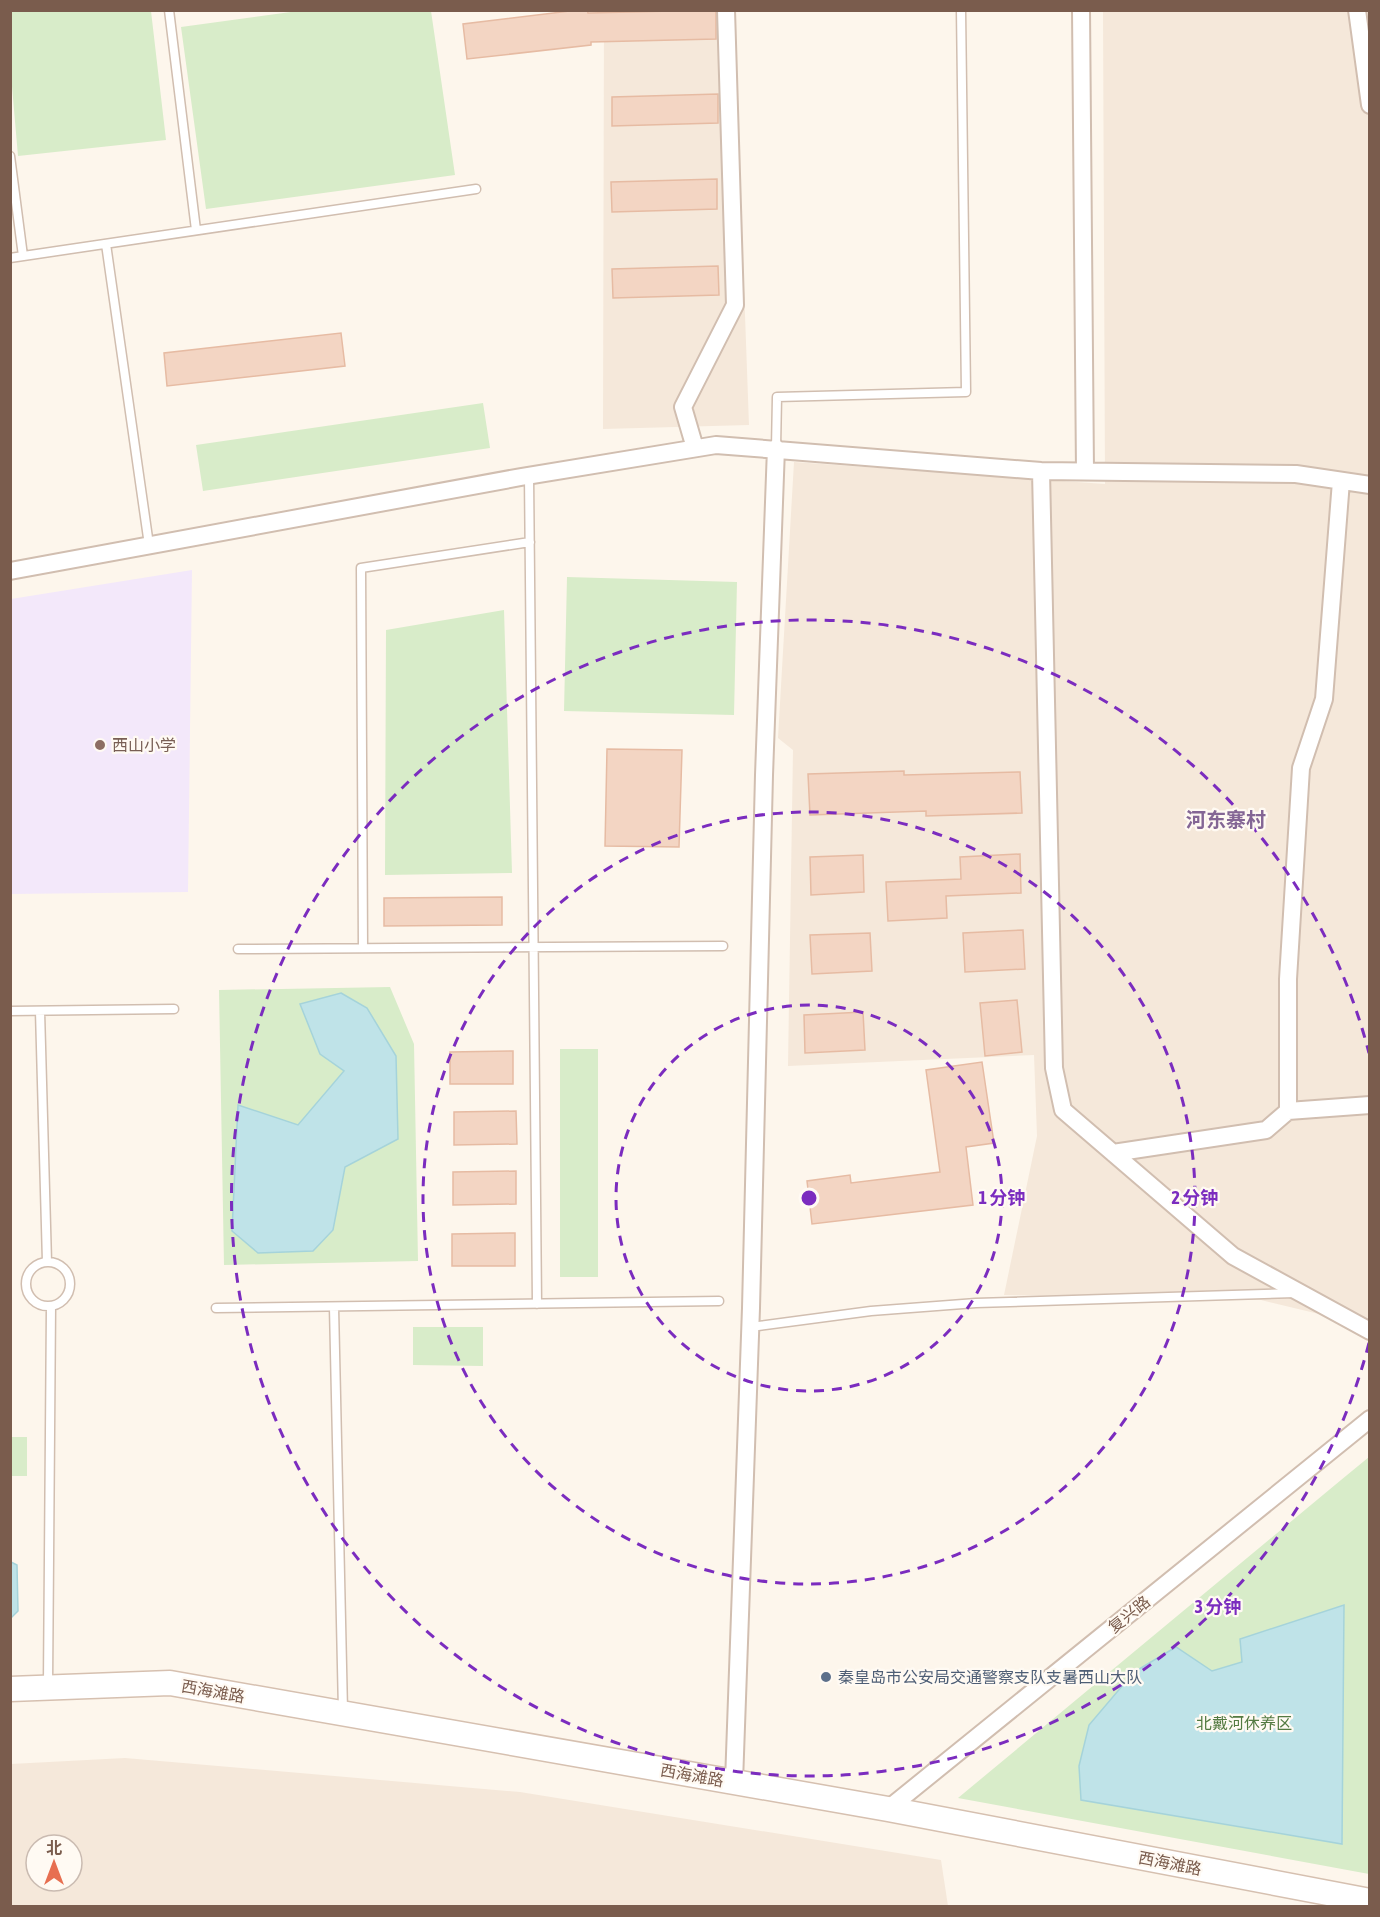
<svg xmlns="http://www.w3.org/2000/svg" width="1380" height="1917" font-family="'Asap Condensed','Noto Sans SC',sans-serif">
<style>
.residential{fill:#f5e8da;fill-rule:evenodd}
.education{fill:#f3e8fa}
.green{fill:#d8ecc9}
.water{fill:#bfe3e8;stroke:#a5d3da;stroke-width:1.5}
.building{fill:#f3d5c3;stroke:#e6bba3;stroke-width:1.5}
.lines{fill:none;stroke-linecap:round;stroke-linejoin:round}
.service-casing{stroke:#d1beb0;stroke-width:11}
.minor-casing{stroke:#d1beb0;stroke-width:20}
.secondary-casing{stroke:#d6c0b0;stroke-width:27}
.service{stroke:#fff;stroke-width:8}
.minor{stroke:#fff;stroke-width:16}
.secondary{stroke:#fff;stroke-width:24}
.ring{fill:none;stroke:#7b2cbf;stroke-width:3;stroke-dasharray:10 8}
.education-dot{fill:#8d6e63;stroke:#fffaf3;stroke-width:2}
.service-dot{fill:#5c6f8a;stroke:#fffaf3;stroke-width:2}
.labels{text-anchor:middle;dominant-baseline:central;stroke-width:4.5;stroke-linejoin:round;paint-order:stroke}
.education-label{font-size:16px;fill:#785e54;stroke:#fffaf3;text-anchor:start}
.street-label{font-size:16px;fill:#7a5c4d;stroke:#fffaf3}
.service-label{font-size:16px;fill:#4e5e75;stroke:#fffaf3;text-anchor:start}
.park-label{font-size:16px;fill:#537a41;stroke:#fffaf3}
.quarter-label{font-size:20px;font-weight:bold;fill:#846695;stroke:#fffaf3}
.centre{fill:#7b2cbf;stroke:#fffaf3;stroke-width:3}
.ring-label{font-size:18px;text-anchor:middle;font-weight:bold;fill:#7b2cbf;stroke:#fffaf3;stroke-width:4.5;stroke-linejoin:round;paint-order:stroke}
</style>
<rect width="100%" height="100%" fill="#fdf6ec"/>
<!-- residential -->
<path class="residential" d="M604,11H734L749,425L603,429Z
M1103,11H1369V1326L1261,1300L1004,1295L1037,1136L1034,1055L788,1066L793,750L778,738L794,462L1105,484Z
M125,1758L520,1792L941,1860L948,1906H11V1764ZM36,1845H72V1881H36Z"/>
<!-- education -->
<path class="education" d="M192,570L188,892L11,894V599Z"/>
<!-- green -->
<path class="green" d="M10,11H151L166,140L18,156L11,75Z
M298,11H431L455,175L206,209L181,27Z
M483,403L490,448L203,491L196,445Z
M567,577L737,582L734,715L564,711Z
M504,610L512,873L385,875L386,630Z
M390,987L414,1044L418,1261L224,1265L219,990Z
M560,1049H598V1277H560Z
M413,1327H483V1366L413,1365Z
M11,1437H27V1476H11Z
M1369,1457V1874L958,1798L1341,1480Z"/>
<!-- water -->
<path class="water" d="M341,993L367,1008L396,1056L398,1139L345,1167L333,1230L313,1251L258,1253L232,1231L238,1105L298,1125L344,1071L320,1054L300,1004Z
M11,1562L17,1565L18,1611L11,1618Z
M1344,1605L1342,1844L1081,1800L1079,1766L1089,1725L1134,1672L1176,1647L1212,1671L1242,1662L1240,1639Z"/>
<!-- building -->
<path class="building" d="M578,10H587L588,13L716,10V39L591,42V45L467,59L463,24Z
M718,94V123L612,126V97Z
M717,179V209L612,212L611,182Z
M718,266L719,295L613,298L612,269Z
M341,333L345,366L167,386L164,353Z
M607,749L682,750L679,847L605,846Z
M904,771V775L1020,772L1022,813L926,816V811L810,815L808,774Z
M1020,854L1021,893L946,896L947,918L888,921L886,882L961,879L960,857Z
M863,855L864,892L811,895L810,857Z
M502,897V925L384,926V898Z
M1023,930L1025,969L965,972L963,933Z
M870,933L872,971L812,974L810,935Z
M1017,1000L1022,1052L985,1056L980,1003Z
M863,1012L865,1050L805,1053L804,1015Z
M513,1051V1084H450V1052Z
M982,1062L994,1143L966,1147L973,1205L812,1224L807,1181L850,1175L851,1183L940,1172L926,1070Z
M516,1111L517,1144L454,1145V1112Z
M516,1171V1204L453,1205V1172Z
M515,1233V1266H452V1234Z"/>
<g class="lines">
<!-- service casing -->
<g class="service-casing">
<path id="service" d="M169,10L196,230
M10,156L23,256
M106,244L149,545
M10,258L476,189
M776,448L777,397L966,392L961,10
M529,475L537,1304
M363,948L361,568L530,542
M238,949L723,946
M10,1011L174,1009
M40,1011L47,1262
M26 1284a22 22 0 1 1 44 0a22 22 0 1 1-44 0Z
M334,1307L343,1711
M216,1308L719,1301
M751,1327L871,1311L976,1303L1295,1293
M48,1684L51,1306"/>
</g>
<!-- minor casing -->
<g class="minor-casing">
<path id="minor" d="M1081,10L1085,471
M1357,10L1370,105
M695,448L683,407L735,305L726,10
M1041,471L1054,1068L1063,1110L1233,1256L1370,1331
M10,571L521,477L716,445L1041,471L1296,474L1370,485
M1288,1111V979L1301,768L1324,699L1341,481
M1113,1153L1266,1130L1288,1111L1370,1105
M734,1782L751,1308L764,775L776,448
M888,1809L1370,1419"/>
</g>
<!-- secondary casing -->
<g class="secondary-casing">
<path id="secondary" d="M10,1689L170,1683L888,1809L1370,1901"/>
</g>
<!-- service -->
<use href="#service" class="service"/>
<!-- minor -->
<use href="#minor" class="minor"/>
<!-- secondary -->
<use href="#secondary" class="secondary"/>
</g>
<!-- distance rings -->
<g class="ring">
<circle cx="809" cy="1198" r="193"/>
<circle cx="809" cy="1198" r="386"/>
<path d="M1369 1343A578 578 0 1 1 1369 1053"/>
</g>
<!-- markers -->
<circle class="education-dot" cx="100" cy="745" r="6"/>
<circle class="service-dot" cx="826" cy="1677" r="6"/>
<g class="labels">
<!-- education labels -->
<g class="education-label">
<text x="112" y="745">西山小学</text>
</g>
<!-- street labels -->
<g class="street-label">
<text transform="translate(1129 1614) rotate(-39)">复兴路</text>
<text transform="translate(213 1691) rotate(10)">西海滩路</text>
<text transform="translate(692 1775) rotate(10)">西海滩路</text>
<text transform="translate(1170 1863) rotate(11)">西海滩路</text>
</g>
<!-- service labels -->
<g class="service-label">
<text x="838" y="1677">秦皇岛市公安局交通警察支队支暑西山大队</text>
</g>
<!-- park labels -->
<g class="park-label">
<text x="1244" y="1723">北戴河休养区</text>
</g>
<!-- quarter labels -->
<g class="quarter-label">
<text x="1226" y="819">河东寨村</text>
</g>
</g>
<circle cx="809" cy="1198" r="9" class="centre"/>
<g class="ring-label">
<text x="1002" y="1204">1 分钟</text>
<text x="1195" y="1204">2 分钟</text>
<text x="1218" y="1613">3 分钟</text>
</g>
<!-- border -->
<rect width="1380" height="1917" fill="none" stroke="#7a5c4d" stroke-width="24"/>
<!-- north arrow -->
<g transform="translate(54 1863)"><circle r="28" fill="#fffaf3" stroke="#cabbb1" stroke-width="1.5"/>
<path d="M0-4.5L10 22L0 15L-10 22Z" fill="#e76f51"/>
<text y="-9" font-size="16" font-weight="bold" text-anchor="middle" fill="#7a5c4d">北</text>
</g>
</svg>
